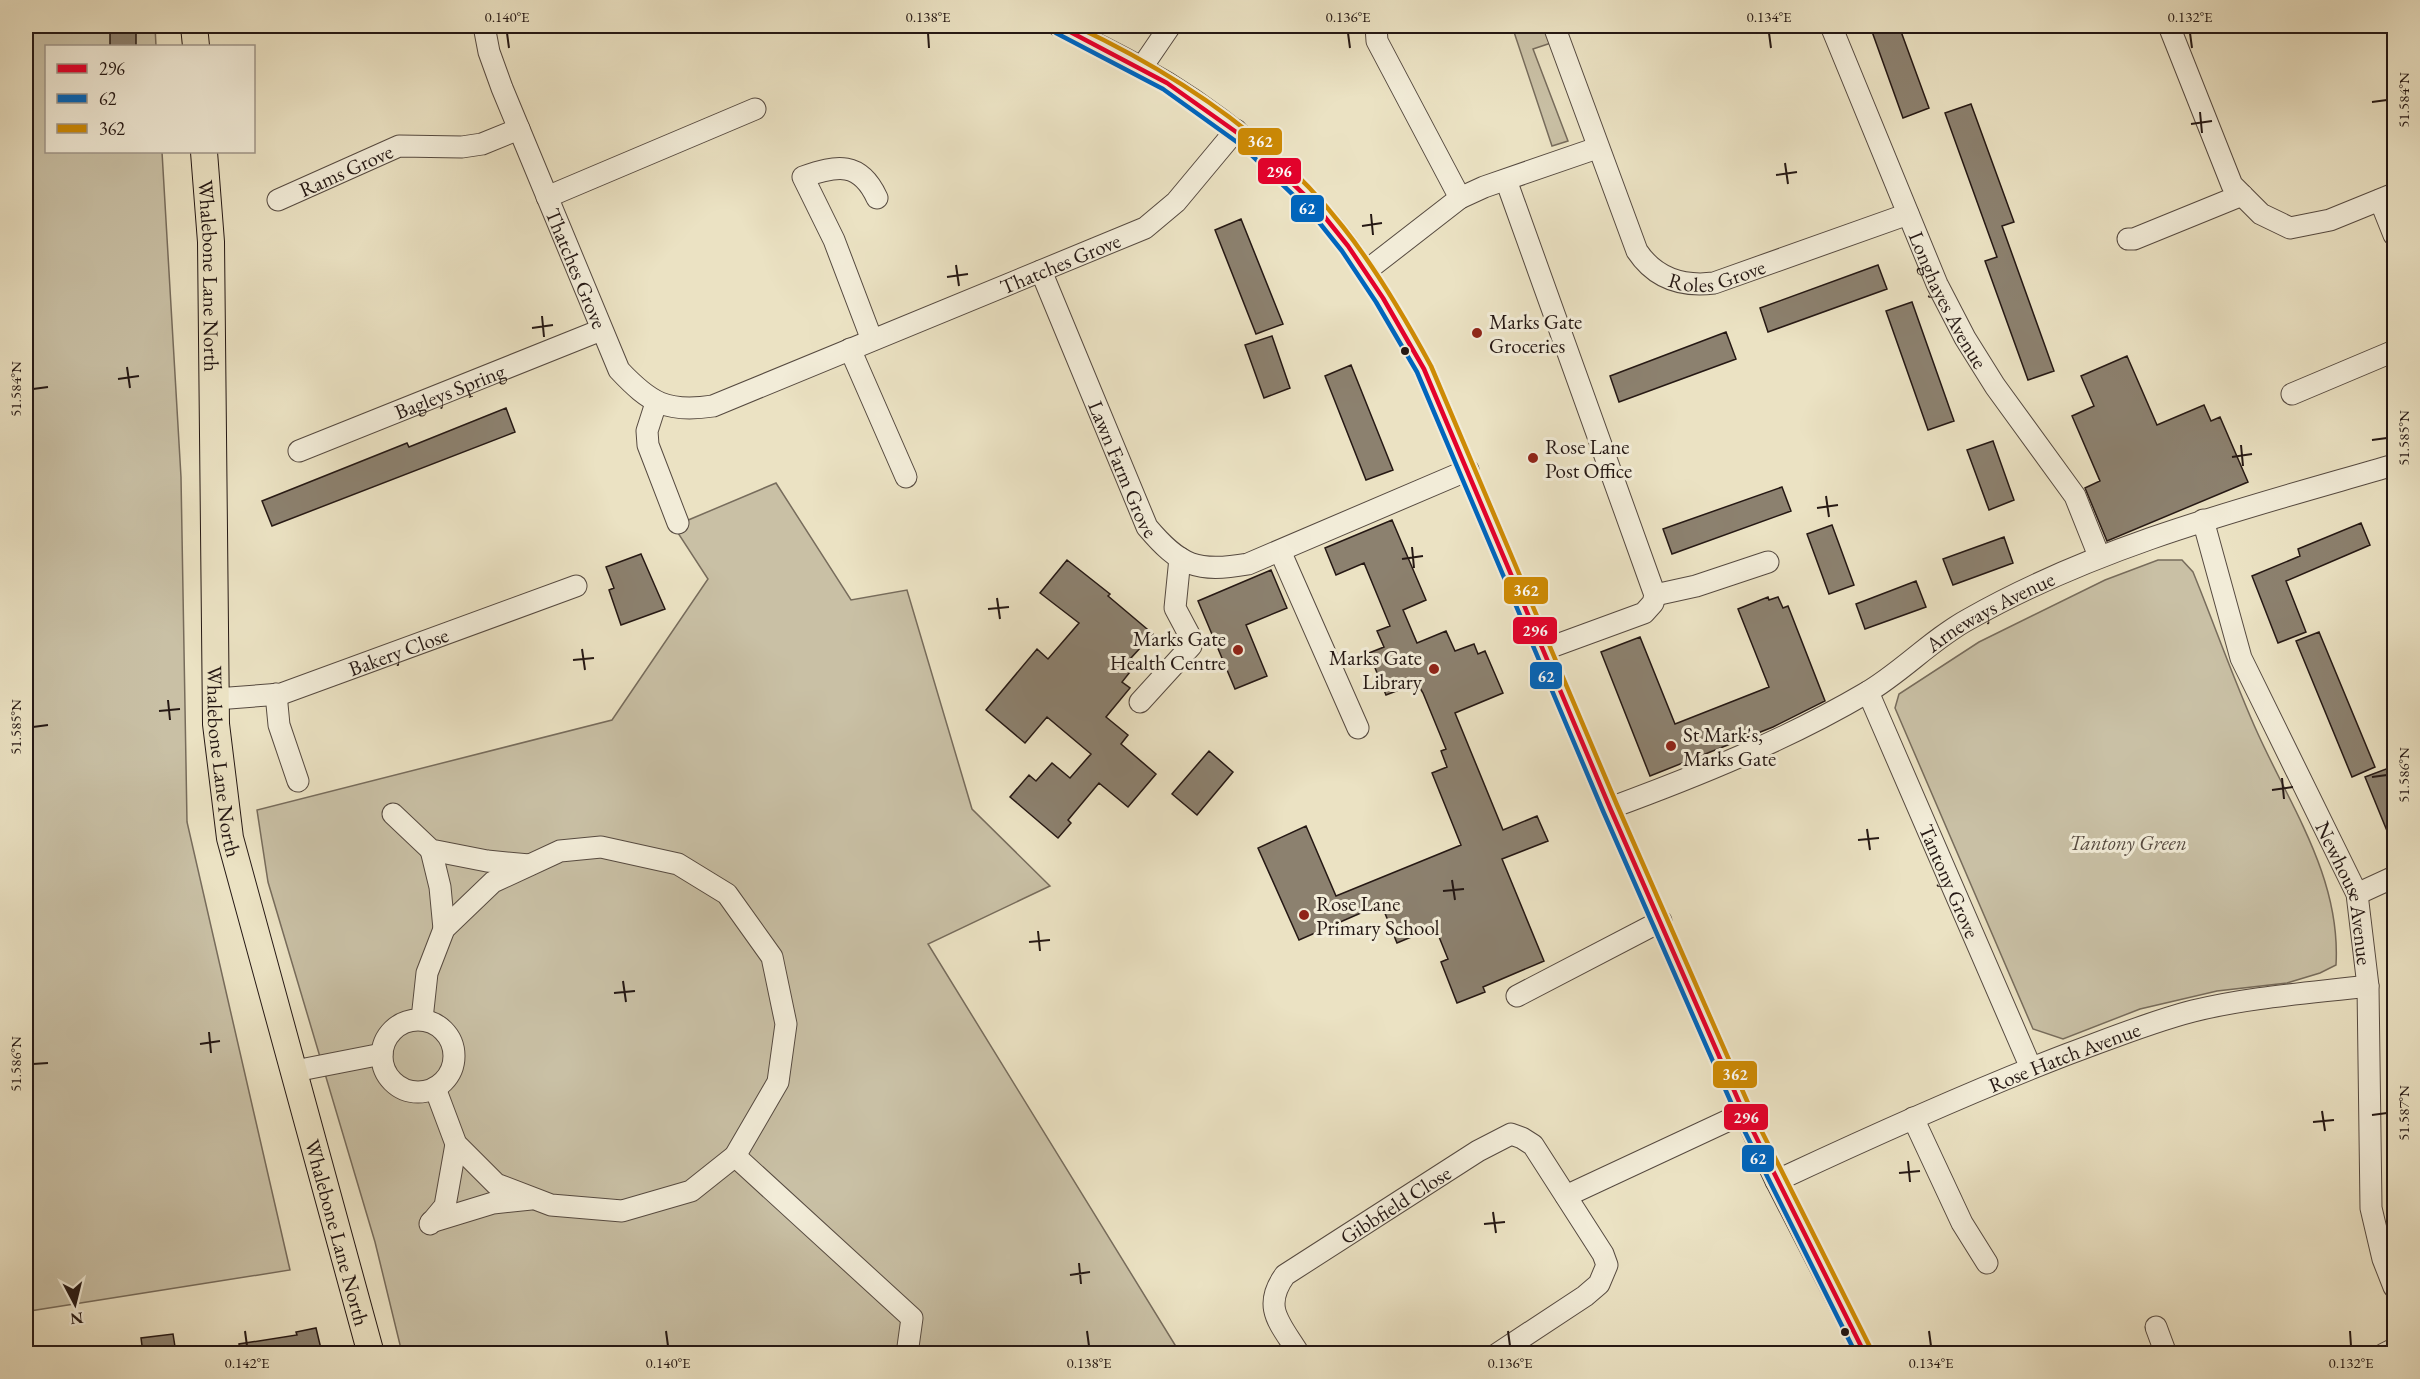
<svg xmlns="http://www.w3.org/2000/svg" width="2420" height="1379" font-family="'EB Garamond',serif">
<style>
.green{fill:#c9c0a5;stroke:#776c5c;stroke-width:1.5}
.building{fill:#8c816f;stroke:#251814;stroke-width:1.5}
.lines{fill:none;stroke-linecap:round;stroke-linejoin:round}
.minor-casing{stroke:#564a40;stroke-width:23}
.major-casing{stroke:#251814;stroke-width:28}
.minor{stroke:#f2ecd8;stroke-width:21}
.major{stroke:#ebe2c3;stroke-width:26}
.bus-1-casing{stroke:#f2ecd8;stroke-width:9}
.bus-2-casing{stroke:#f2ecd8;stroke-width:9}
.bus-3-casing{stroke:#f2ecd8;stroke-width:9}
.bus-1{stroke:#e4002b;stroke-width:4.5}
.bus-2{stroke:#0065bd;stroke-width:4.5}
.bus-3{stroke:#cd8a04;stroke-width:4.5}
.ticks{fill:none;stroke:#251814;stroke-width:2}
.poi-dot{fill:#8f2418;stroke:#f2ecd8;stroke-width:2}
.bus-dot{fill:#251814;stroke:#f2ecd8;stroke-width:2}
.labels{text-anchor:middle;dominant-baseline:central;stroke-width:6;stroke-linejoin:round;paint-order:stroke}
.street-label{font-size:21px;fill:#251814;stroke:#f2ecd8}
.poi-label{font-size:21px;fill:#251814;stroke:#f2ecd8;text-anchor:start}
.park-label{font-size:21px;font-style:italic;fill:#564a40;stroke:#f2ecd8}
.line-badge{stroke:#f2ecd8;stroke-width:2}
.badge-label{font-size:16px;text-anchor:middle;font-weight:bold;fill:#fff}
.neatline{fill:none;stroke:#251814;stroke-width:2}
.ticks-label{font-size:15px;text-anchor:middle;fill:#251814}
</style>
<rect width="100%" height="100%" fill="#ebe2c3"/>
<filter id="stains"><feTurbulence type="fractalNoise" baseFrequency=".00333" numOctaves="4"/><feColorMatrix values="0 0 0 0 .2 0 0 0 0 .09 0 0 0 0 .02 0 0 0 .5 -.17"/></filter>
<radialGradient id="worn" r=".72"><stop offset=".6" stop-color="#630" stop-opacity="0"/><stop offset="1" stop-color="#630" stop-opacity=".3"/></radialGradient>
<!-- green -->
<path class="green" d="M26,26H155L156,46H46V152H162L181,477L187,822L290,1270L30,1311L26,1315Z
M1512,26H1546L1551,43L1533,49L1568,141L1552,146Z
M776,483L851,600L907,590L972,809L1050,886L928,944L1180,1353H402L375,1242L268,882L257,810L612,720L708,579L676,530L686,521Z
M2158,560H2182L2193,572C2215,626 2234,681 2258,734C2292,809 2341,879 2336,965L2320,973L2287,983L2217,991L2140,1009L2063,1039L2033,1029L1895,708L1899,694L1979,642L2105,580Z"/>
<!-- building -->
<path class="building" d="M110,26H136V46H110Z
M1870,26H1899L1929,108L1903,118Z
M1971,104L2014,222L2002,226L2054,371L2028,380L1985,261L1997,257L1945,113Z
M1241,219L1283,324L1256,334L1215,230Z
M1878,265L1887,289L1768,332L1760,308Z
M1912,302L1954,421L1928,430L1886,311Z
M1726,332L1736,359L1619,402L1610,376Z
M1272,336L1290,388L1264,398L1245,345Z
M2127,356L2157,425L2204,405L2211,421L2220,417L2248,482L2107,541L2085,488L2100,481L2072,416L2094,406L2081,376Z
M1351,365L1393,470L1366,480L1325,376Z
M506,408L515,432L272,526L262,501L407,443L409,447Z
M1993,441L2014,500L1989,510L1967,450Z
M1782,487L1791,511L1672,554L1663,529Z
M1392,520L1426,600L1403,610L1417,643L1446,631L1455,651L1474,644L1478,654L1485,651L1503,693L1455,713L1503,830L1537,816L1548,841L1502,859L1544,961L1483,987L1485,992L1457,1003L1441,962L1448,959L1435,927L1397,943L1382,906L1370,909L1299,940L1258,848L1306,826L1336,896L1461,845L1432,773L1447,767L1441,751L1446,749L1423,693L1417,683L1386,695L1369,653L1384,647L1377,631L1390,626L1364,563L1336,575L1325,548Z
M2361,523L2370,545L2286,581L2306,632L2278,643L2252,576L2300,556L2298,549Z
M1832,525L1854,585L1829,594L1807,534Z
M2004,537L2013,563L1953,585L1943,559Z
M641,554L665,609L621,625L609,590L614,588L606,567Z
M1067,560L1110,594L1108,596L1153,634L1131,658L1137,663L1122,682L1130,688L1106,717L1128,735L1121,744L1156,774L1128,807L1099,783L1068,820L1071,823L1058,838L1010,797L1029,775L1036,781L1052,763L1070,778L1091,754L1047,717L1025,743L986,710L1037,649L1048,659L1079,623L1040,593Z
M1271,570L1287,608L1246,625L1267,676L1235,689L1198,601Z
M1916,581L1926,607L1865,629L1856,604Z
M1768,597L1769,600L1778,597L1783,608L1788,606L1825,701L1773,727L1650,776L1601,652L1640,637L1675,724L1769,687L1738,609Z
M2319,632L2375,767L2352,777L2296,641Z
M1209,751L1233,772L1197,815L1172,794Z
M2394,766V848L2365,777Z
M316,1328L322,1353H240L239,1344L297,1335L296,1332Z
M173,1334L176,1353H143L141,1338Z"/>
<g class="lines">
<!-- minor casing -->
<g class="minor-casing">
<g id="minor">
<path id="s1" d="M484,26L489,52L502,88L619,370C650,403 667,413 713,406L1145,228L1176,202L1236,130"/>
<path d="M1059,26C1086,39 1114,52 1140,67C1212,106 1285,166 1336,230C1370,273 1397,321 1424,369L1610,808L1744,1113L1776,1181L1865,1354"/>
<path d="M1376,26L1377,41L1460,198"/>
<path id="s2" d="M1554,26L1637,251C1655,278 1682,287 1714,283L1908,214"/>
<path id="s3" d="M1831,26L1937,284L1965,338L1995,386L2075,496L2099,556"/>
<path d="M2169,26L2232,185L2261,214L2290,228L2330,220L2394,194"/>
<path d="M1142,67L1170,26"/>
<path d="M1506,180L1655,595L1653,603L1644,613L1543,650"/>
<path d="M547,197L755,109"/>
<path id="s4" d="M278,200L399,146L462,147L482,144L519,129"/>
<path d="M2380,200L2394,235"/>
<path d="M2128,239H2134L2242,195"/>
<path id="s5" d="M1041,271L1147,527C1180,566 1197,573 1248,564L1468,470"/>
<path d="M1366,271L1460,198L1484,187L1597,148"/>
<path d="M872,340L834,240L803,177C837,165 860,161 877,198"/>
<path d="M850,349L906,477"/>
<path d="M2292,394L2394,351"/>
<path d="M656,403L647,431L648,445L678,523"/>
<path id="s6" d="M299,451L601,330"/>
<path id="s7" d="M2203,520L2241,658L2357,894L2368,986L2371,1208L2383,1259L2394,1287"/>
<path d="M1280,551L1358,728"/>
<path d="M1655,595L1696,586L1768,562"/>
<path id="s8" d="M1868,692L2031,1068"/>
<path d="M276,694L279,725L298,781"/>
<path id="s9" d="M216,699L281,694L576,586"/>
<path d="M1140,702L1191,646L1192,640L1175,608L1180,558"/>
<path id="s10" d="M1610,808C1697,776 1786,740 1866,693C1902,672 1932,639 1969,619C2101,544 2249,507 2394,465"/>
<path d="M393,814L431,850L487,861L529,865"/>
<path d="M431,850L440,887L444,929"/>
<path d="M2357,894L2394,877"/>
<path d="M1517,996L1661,921"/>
<path d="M422,1019L427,973L444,929L493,882L560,851L601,847L678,864L727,894L772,957L786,1024L778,1082L735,1156L691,1191L622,1211L551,1205L496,1184L456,1144L435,1088"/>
<circle cx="418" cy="1056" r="36"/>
<path d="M295,1071L382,1054"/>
<path d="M1913,1118L1962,1223L1987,1263"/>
<path d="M735,1156L912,1318L907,1354"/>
<path id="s11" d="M1776,1181C1872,1136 1969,1092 2068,1054C2109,1039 2150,1022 2193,1011C2250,997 2310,993 2368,986"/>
<path d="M1566,1196L1744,1113"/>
<path d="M431,1222L493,1203L531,1199"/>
<path d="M430,1224L445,1206L456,1144"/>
<path d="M2156,1327L2166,1354"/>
<path id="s12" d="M1299,1354C1281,1324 1261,1308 1285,1275L1478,1151L1511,1134L1522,1138L1533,1145L1603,1254L1607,1265L1599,1284L1585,1296L1497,1354"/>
<path d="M2384,1354L2394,1349"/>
</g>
</g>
<!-- major casing -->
<g class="major-casing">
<g id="major">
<path d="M194,26L196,46"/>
<path id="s13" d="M204,152L211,242L216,724L230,838L371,1354"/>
</g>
</g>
<!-- minor -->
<use href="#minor" class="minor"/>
<!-- major -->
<use href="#major" class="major"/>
<!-- bus-1 casing -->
<g class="bus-1-casing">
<path id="bus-1" d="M1059,26L1167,83L1246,139L1316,206L1348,246L1383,298L1424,369L1610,808L1744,1113L1865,1354"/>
</g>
<!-- bus-2 casing -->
<g class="bus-2-casing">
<path id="bus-2" d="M1056,33L1163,89L1241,145L1310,211L1342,251L1376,302L1417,372L1603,811L1737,1116L1856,1354"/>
</g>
<!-- bus-3 casing -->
<g class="bus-3-casing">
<path id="bus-3" d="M1075,26C1177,74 1273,137 1343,227C1377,270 1405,318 1431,366L1617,805L1751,1110L1872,1351"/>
</g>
<!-- bus-1 -->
<use href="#bus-1" class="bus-1"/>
<!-- bus-2 -->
<use href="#bus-2" class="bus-2"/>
<!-- bus-3 -->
<use href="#bus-3" class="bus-3"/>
</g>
<!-- ticks -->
<path class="ticks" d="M507,33L509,48M928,33L929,48M1348,33L1350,48M1769,33L1771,48M2190,33L2192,48M2372,102L2387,100M2200,112L2202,133M2191,124L2212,121M1785,163L1788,184M1776,175L1797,172M1371,214L1373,235M1362,226L1382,223M956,265L959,286M947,277L968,274M542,316L544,337M532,328L553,325M127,367L130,388M118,379L139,376M33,389L48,387M2372,440L2387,438M2241,445L2243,466M2232,457L2252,454M1826,496L1829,517M1817,508L1838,505M1412,547L1414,568M1402,559L1423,556M997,598L1000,619M988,609L1009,607M582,649L585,670M573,660L594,658M168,700L170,720M159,711L180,709M33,727L48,725M2372,777L2387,775M2282,778L2284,799M2272,790L2293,787M1867,829L1870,850M1858,840L1879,838M1452,880L1455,900M1443,891L1464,889M1038,931L1040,951M1029,942L1050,940M623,981L626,1002M614,993L635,991M209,1032L211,1053M200,1044L220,1041M33,1064L48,1063M2322,1111L2325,1131M2372,1115L2387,1113M2313,1122L2334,1120M1908,1161L1910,1182M1899,1173L1920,1171M1493,1212L1496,1233M1484,1224L1505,1222M1079,1263L1081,1284M1070,1275L1090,1272M245,1331L247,1346M666,1331L668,1346M1087,1331L1089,1346M1508,1331L1510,1346M1929,1331L1931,1346M2350,1331L2351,1346"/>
<!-- markers -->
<g class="poi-dot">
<circle cx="1477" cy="333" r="6"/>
<circle cx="1533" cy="458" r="6"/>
<circle cx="1238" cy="650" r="6"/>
<circle cx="1434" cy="669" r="6"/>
<circle cx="1671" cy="746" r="6"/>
<circle cx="1304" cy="915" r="6"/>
</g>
<g class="bus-dot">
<circle cx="1405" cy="351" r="5"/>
<circle cx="1845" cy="1332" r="5"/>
</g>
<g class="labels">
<!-- street labels -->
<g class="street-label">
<text stroke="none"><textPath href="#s4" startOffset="74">Rams Grove</textPath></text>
<text stroke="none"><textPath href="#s1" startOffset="852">Thatches Grove</textPath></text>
<text stroke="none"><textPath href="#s2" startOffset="332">Roles Grove</textPath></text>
<text stroke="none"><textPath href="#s1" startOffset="260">Thatches Grove</textPath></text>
<text stroke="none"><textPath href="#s13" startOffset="124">Whalebone Lane North</textPath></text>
<text stroke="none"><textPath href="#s3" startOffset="298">Longhayes Avenue</textPath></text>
<text stroke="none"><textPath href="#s6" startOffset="162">Bagleys Spring</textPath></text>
<text stroke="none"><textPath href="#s5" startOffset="214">Lawn Farm Grove</textPath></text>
<text stroke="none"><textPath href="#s10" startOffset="430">Arneways Avenue</textPath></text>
<text stroke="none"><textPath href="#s9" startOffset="190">Bakery Close</textPath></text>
<text stroke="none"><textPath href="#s13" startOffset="610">Whalebone Lane North</textPath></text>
<text stroke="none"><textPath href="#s8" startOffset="206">Tantony Grove</textPath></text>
<text stroke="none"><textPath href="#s7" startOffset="402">Newhouse Avenue</textPath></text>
<text stroke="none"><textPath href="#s11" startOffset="314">Rose Hatch Avenue</textPath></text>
<text stroke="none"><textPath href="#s12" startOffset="219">Gibbfield Close</textPath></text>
<text stroke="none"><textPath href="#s13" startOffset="1096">Whalebone Lane North</textPath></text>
</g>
<!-- poi labels -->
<g class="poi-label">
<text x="1489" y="321">Marks Gate<tspan x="1489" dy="24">Groceries</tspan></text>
<text x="1545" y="446">Rose Lane<tspan x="1545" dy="24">Post Office</tspan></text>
<text x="1226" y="638" text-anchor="end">Marks Gate<tspan x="1226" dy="24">Health Centre</tspan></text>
<text x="1422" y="657" text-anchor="end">Marks Gate<tspan x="1422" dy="24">Library</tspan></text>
<text x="1683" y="734">St Mark's,<tspan x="1683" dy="24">Marks Gate</tspan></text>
<text x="1316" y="903">Rose Lane<tspan x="1316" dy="24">Primary School</tspan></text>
</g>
<!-- park labels -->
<g class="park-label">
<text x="2128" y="842">Tantony Green</text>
</g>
</g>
<g class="line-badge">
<rect x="1237" y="127" width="46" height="29" rx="6" fill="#cd8a04"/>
<rect x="1257" y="157" width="45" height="28" rx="6" fill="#e4002b"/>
<rect x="1290" y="194" width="35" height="29" rx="6" fill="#0065bd"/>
<rect x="1503" y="576" width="46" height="29" rx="6" fill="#cd8a04"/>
<rect x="1512" y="616" width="46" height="29" rx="6" fill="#e4002b"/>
<rect x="1529" y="661" width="34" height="29" rx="6" fill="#0065bd"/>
<rect x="1712" y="1060" width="46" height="29" rx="6" fill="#cd8a04"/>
<rect x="1723" y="1103" width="46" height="28" rx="6" fill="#e4002b"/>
<rect x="1741" y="1144" width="34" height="29" rx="6" fill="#0065bd"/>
</g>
<g class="badge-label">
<text x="1260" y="147">362</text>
<text x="1279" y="177">296</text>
<text x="1307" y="214">62</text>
<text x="1526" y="596">362</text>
<text x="1535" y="636">296</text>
<text x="1546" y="682">62</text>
<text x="1735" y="1080">362</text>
<text x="1746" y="1123">296</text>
<text x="1758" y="1164">62</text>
</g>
<!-- margin -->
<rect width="2420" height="1379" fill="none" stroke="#ebe2c3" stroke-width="66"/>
<!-- legend -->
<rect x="45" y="45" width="210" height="108" fill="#f2ecd8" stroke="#a0978a" stroke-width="1.5"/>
<rect x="57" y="64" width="30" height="9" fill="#e4002b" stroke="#a0978a" stroke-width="1.5"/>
<text x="99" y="75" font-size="18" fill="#251814">296</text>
<rect x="57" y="94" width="30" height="9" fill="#0065bd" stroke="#a0978a" stroke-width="1.5"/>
<text x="99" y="105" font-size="18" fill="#251814">62</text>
<rect x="57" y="124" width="30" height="9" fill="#cd8a04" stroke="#a0978a" stroke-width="1.5"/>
<text x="99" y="135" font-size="18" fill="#251814">362</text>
<!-- north arrow -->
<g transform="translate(75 1304) rotate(173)" stroke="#f2ecd8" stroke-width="4.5" paint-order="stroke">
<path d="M0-4.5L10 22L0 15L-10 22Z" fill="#251814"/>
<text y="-9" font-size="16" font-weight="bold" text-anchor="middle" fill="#251814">N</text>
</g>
<rect x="33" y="33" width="2354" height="1313" class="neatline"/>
<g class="ticks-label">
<text x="507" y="22">0.140°E</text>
<text x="928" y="22">0.138°E</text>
<text x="1348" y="22">0.136°E</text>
<text x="1769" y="22">0.134°E</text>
<text x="2190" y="22">0.132°E</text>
<text transform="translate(2404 100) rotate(-90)" y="5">51.584°N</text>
<text transform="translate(16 389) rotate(-90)" y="5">51.584°N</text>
<text transform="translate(2404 438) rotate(-90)" y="5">51.585°N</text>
<text transform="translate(16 727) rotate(-90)" y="5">51.585°N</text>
<text transform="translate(2404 775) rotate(-90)" y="5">51.586°N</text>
<text transform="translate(16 1064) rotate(-90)" y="5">51.586°N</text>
<text transform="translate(2404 1113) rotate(-90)" y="5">51.587°N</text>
<text x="247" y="1368">0.142°E</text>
<text x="668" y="1368">0.140°E</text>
<text x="1089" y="1368">0.138°E</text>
<text x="1510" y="1368">0.136°E</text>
<text x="1931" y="1368">0.134°E</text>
<text x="2351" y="1368">0.132°E</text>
</g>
<rect width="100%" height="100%" filter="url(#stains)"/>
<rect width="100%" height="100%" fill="url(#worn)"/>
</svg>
